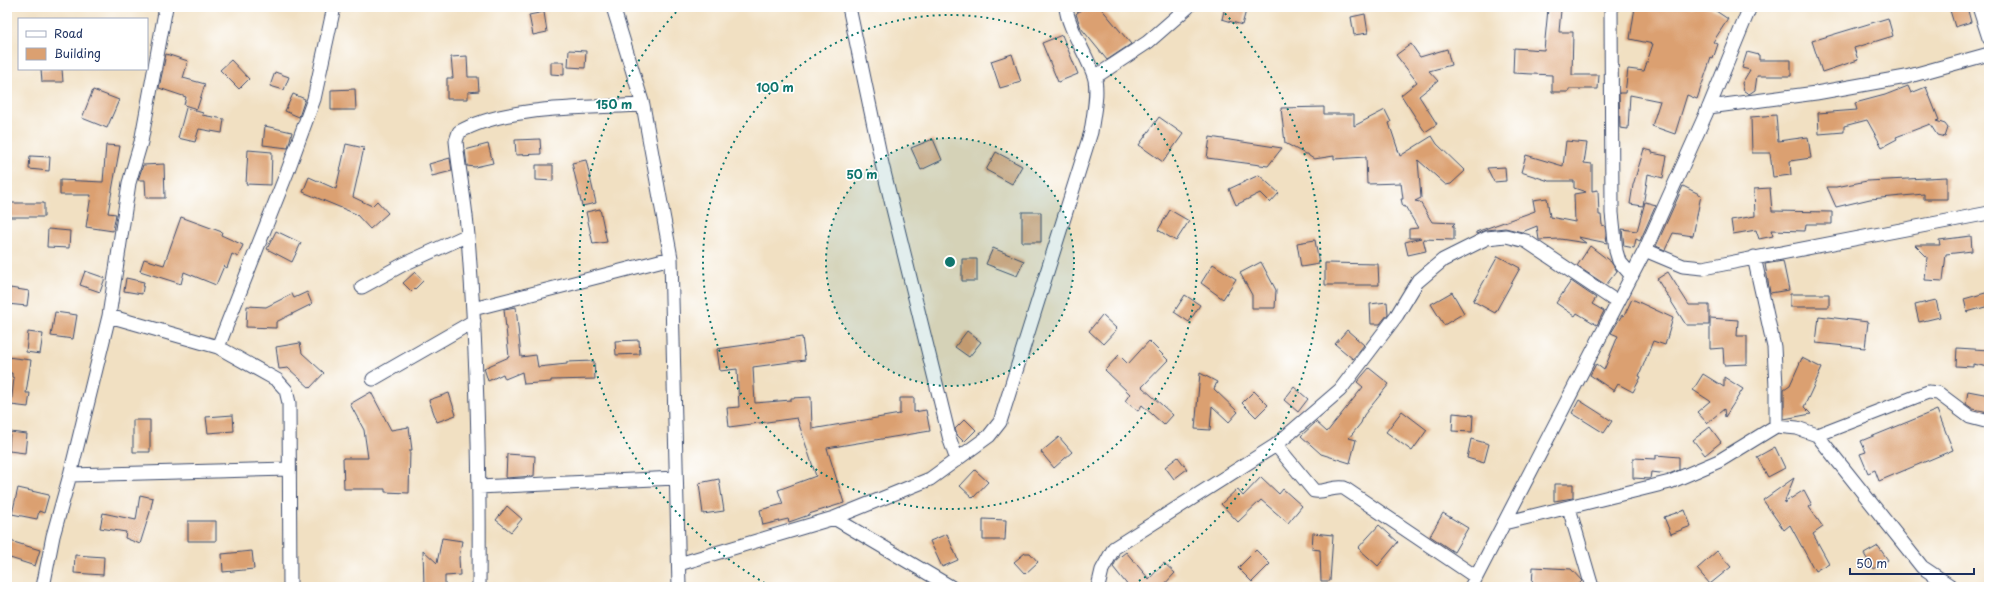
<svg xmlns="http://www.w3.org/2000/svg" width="1996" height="594" font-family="'Playpen Sans',sans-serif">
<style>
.building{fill:#dba071}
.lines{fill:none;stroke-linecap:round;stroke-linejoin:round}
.minor-casing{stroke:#3b4a6d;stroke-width:15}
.minor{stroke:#fff;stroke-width:13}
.ring{fill:none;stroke:#0f766e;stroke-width:2;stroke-dasharray:2 4}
.centre{fill:#0f766e;stroke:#fff;stroke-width:2}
.ring-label{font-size:12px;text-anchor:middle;font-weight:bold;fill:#0f766e;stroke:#fff;stroke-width:3.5;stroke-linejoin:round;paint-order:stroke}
</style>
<rect width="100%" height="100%" fill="#fff"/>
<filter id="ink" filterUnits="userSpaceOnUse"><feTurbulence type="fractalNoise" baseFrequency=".025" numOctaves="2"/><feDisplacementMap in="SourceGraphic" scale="8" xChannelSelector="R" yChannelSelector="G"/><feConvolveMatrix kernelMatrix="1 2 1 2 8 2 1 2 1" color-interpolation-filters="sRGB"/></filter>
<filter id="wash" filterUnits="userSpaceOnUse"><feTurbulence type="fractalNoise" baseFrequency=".012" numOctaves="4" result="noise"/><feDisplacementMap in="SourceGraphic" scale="16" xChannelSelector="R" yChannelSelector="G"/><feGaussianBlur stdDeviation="0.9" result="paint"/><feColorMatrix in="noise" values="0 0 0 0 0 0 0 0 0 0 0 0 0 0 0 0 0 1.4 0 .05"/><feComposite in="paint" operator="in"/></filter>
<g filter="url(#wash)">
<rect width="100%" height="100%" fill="#f1e0c2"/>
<g id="blocks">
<!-- building -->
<path class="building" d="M1084,7H1100L1131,44L1107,60L1081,28L1076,14Z
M1225,7H1247L1242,25L1222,19Z
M1635,7H1710L1728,19L1713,42L1718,44L1713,59L1711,58L1697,99L1687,95L1675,134L1652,126L1660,101L1630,95L1628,129L1620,128L1619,93H1625L1628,69L1644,71L1653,44L1630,39Z
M1949,7H1967L1971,22L1955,27Z
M1548,9L1561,10L1559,32H1573L1572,75H1599L1598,89H1569V92H1552V75L1513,73L1514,48L1544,50Z
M544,12L547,32L533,35L529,15Z
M1365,14L1368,33L1354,35L1351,17Z
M1888,18L1893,36L1854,48L1858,60L1822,72L1812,41Z
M1062,35L1078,74L1058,82L1042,43Z
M1411,44L1420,57L1447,49L1451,65L1429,71L1438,81L1419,96L1437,124L1425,132L1401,95L1417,82L1396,55Z
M569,50L586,51L585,68L568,67Z
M1747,52L1759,55V60H1791V76H1757L1755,90L1749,94L1744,91L1742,83L1750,70L1742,68Z
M166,54L188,61L183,78L205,84L197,109L184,105L186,97L159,88Z
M1012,54L1021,82L1000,88L991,61Z
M467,56L468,77H478L479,91L468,92V99H447V78H453L451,57Z
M231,60L249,79L239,89L220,70Z
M551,62H564V75L551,74Z
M41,69H62L63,82H42Z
M275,72L289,77L284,90L270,86Z
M1908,86L1911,93L1926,87L1939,120L1936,121L1945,124L1948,128L1945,137L1937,135L1930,124L1896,137L1897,139L1882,147L1867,120L1844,126V132L1819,134L1818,113L1857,110L1855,103L1885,95Z
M355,89L356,110H331V90Z
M93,90L119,100L107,128L82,118Z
M293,94L305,99L299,117L285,111Z
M1324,107V114H1354V126L1385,110L1391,122L1389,123L1400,156L1432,136L1437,144L1465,171L1451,184L1446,185L1418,160L1421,198L1415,201L1420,202L1432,222L1455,223L1452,226H1454V240L1423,239L1426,251L1408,255L1405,242L1421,238H1409V229L1418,228L1405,206L1403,207L1401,199H1403L1401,183L1367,184L1366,157L1334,159V156L1314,159L1309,156L1308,154H1305L1285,143L1281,108Z
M186,108L203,113L202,115L224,119L222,133L199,129L195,142L178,138Z
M1776,115L1778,141L1808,137L1811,158L1790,161L1791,175L1773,177L1770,153H1752L1751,117Z
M1159,117L1183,134L1163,162L1139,145Z
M265,126L292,132L288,148L263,145Z
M1210,137L1282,148L1268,166L1207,158Z
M540,139L541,154L516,155L515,140Z
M933,139L942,160L921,170L911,148Z
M1566,141L1587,143L1584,163L1592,164V191L1598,190L1599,215H1601L1602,225L1605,226L1607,243L1578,237L1586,243L1560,239L1539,240L1537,226L1522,232L1505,228L1486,230L1476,234V232L1535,211L1533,200L1547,198L1550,217L1575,222L1574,194L1586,192L1574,188V181H1549L1521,172L1526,155L1563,166Z
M346,144L364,148L353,197L372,206L377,201L388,213L370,229L356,214L303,192L309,177L336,189Z
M488,144L493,163L475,167L467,166L465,150Z
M106,145L120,146L108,213L116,214L113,231L86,227L91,195H60V180L103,182Z
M1644,149L1652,151V153L1667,156L1663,178L1648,174L1643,206L1630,204L1633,185Z
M248,150L272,152L271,185L246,184Z
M996,152L1022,166L1012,184L986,170Z
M30,156L50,157L49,171L29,169Z
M450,158L452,171L432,176L429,164Z
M586,160L596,203L582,206L572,163Z
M164,164L165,198H146L145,180H138L143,165Z
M536,165H553V181L536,180Z
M1505,167L1506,181L1494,182L1487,168Z
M1259,175L1279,193L1270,203L1260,193L1236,205L1229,189Z
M1947,177V199H1924V194L1870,199L1836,207L1827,187H1836L1867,181Z
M1683,186L1701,195L1693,236L1673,233L1665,250L1656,246Z
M1770,188L1772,211L1832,212V224H1806L1805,231L1771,230L1773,236L1759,239L1756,230L1733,234L1731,220L1755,216L1754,189Z
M1645,202L1656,205L1640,241L1636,239L1634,248L1624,246L1622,229L1637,231Z
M7,203H44V217H7Z
M600,209L607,242L593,244L586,212Z
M1170,210L1189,221L1176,241L1158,230Z
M1022,212H1041V242H1022Z
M181,217L222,232L221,235L243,245L238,257L232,254L227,268L224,266L216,285L184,272L181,284L140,271L144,259L164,265Z
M48,229L70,231L69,248L47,247Z
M276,231L301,243L292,262L267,249Z
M1971,236L1972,251L1946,254L1943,281L1925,280L1927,257L1915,245H1940L1939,240Z
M1315,240L1319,264L1301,267L1297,243Z
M1590,246L1611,262L1617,271L1606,285L1577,266Z
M993,248L1024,261L1017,276L986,264Z
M1498,256L1520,268L1495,313L1473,301Z
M962,259H977V281H962Z
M1783,261L1789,290L1770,293L1765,264Z
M1261,262L1276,290L1275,308H1252V295L1240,273Z
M1325,263L1378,264L1379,285H1325Z
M1213,264L1236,279L1223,299L1201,283Z
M85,271L105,278L100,292L80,285Z
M415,272L423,281L412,292L403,283Z
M1668,272L1689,305H1709V325H1686L1657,279Z
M126,278L144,282L142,294L124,291Z
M1571,281L1596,298L1592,304L1604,311L1597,325L1577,313L1575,316L1556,303Z
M10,288L29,291L27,306L7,304Z
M307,292L312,304L276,322V328L246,327L247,306L266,307L292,294L294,298Z
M1452,292L1464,313L1444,325L1431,304Z
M1989,292V306L1967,312L1964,299Z
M1790,294H1829V307H1790Z
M1185,295L1200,305L1189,322L1174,312Z
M1632,299L1673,318L1665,345L1653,341L1639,376L1641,377L1633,392L1618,384L1614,391L1590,375L1596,364L1604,370L1618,336L1611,333L1622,315L1624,316Z
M1936,300L1940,317L1919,322L1915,305Z
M1387,302L1388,314L1380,324H1371L1370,304Z
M516,307L521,357L536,355L538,367L567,364V362L594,361L595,379L551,380V382L524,384L522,372L505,379L503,374L488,381L484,368L509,357L504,309Z
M55,312L77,315L73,339L51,336Z
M1102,315L1117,329L1103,344L1089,331Z
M1819,316L1868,322L1865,348L1816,343Z
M1710,318L1738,320L1737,336H1747V364L1724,365L1723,348L1710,349Z
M1347,330L1364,345L1353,359L1335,344Z
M967,331L981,342L969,357L955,347Z
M28,332L43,334L40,354L26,352Z
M802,337L805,360L753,367L755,403L791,400V398L811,397L812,429L900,414V398H914V412L926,410L930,431L827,448L844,503L809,514V515L789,522L788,519L763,525L760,510L783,504L778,490L816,476L797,418L729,427L727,408L739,407L737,369L720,371L717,349Z
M639,340L640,354L616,355L615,341Z
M1149,341L1168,360L1142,387L1173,415L1164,425L1142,405L1138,411L1125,401L1130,394L1105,370L1119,355L1128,364Z
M300,343L302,353L324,373L310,388L288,368L279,369L276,347Z
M1957,348L1989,350V367L1973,364V367L1956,366Z
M7,357L31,360L26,393H30L28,407L11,405L14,378L12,377V373H7Z
M1802,358L1822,368L1804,407L1811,414L1784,419V389L1790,385Z
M1369,368L1389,384L1364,415L1361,423L1349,438L1356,440L1350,463L1321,454L1301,436L1316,422L1327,432L1363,387L1357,382Z
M1200,373L1217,382L1214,389L1238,412L1229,422L1212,406L1210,430L1195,429Z
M1703,374L1724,387V377L1743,389L1725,417L1724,409L1707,423L1697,412L1710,401L1693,390Z
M1294,387L1308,399L1298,412L1284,400Z
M1254,391L1268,405L1256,417L1242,403Z
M1968,391L1989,395V412L1973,409L1966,404Z
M371,392L391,430L409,427L412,450H410L409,493L385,492V489H344L343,458H368L364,430L350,404Z
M449,393L456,415L437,422L429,400Z
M1579,400L1612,421L1604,433L1572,413Z
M1937,410L1953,450L1879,481L1875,470L1868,473L1860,454L1866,452L1861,441Z
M1402,411L1427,430L1412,451L1386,432Z
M1453,413L1473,415L1472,432L1452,431Z
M233,415L234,431L208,433L206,417Z
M965,419L976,430L964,442L957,435L955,429Z
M133,420H150V452H133Z
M1710,427L1721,442L1705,455L1693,440Z
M10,432L27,434L25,453L9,451Z
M1059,437L1072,452L1054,468L1041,452Z
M1471,439L1489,444L1484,463L1467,458Z
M1775,447L1785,468L1768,477L1757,457Z
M507,454L535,456L534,476L506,478Z
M1656,455L1679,457V470L1669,474L1651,472L1650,479L1633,478V458L1656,459Z
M1178,457L1187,469L1174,479L1165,467Z
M975,470L988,482L973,498L960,486Z
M1261,477L1279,494L1283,489L1302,506L1288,523L1261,500L1238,522L1221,504L1237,489L1243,496Z
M1794,478L1784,503L1804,490L1812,505L1809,507L1823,527L1813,534L1829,563L1815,571L1790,525L1784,530L1763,500Z
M719,479L724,511L703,514L699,483Z
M1554,484H1573V498L1554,501Z
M18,488L49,495L44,513L39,511L37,519L12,514Z
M140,495L153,498L150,512L140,544L125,538L126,532L100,528L103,513L136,520Z
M507,506L522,519L511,532L496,520Z
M1685,510L1691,526L1671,534L1664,517Z
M1443,513L1468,528L1454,552L1430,536Z
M983,519L1006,520L1005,540H983Z
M188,521H216V541H188Z
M1379,525L1398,542L1378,566L1358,548Z
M1313,533L1333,535L1330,581H1321L1320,550L1312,549Z
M947,534L958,560L942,567L930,541Z
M442,538L462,541L459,558L460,575L445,576V587H424L423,550L437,563Z
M7,540L40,550L35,566L7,557Z
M1878,546L1888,560L1873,569L1864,554Z
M1256,550L1270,564L1252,582L1238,568Z
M252,551L254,569L223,572L222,554Z
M1717,551L1731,567L1710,584L1697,569Z
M1126,552L1149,579L1164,563L1175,573L1162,587H1129L1113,567L1117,559Z
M1025,553H1030L1038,562L1025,574L1014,562Z
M75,555L104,557L103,575L74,573Z
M1533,567L1571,569L1582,581L1576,587H1532Z"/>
</g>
</g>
<g filter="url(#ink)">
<use href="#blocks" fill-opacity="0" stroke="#3b4a6d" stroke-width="1"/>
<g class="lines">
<!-- minor casing -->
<g class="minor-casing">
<path id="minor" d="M613,7L643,105L671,258L679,587
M849,7L882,164L950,440L957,460
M1611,7L1612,213L1616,251L1619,261L1632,276
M1979,7L1989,38
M1095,77L1148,42L1188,7
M1709,107L1816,93L1906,77L1989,54
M1645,250L1683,266L1703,268L1989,213
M1754,257L1774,347L1776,387V426
M362,287L404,264L468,235
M473,309L671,258
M109,316L218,347L277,380L286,390L289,403L290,587
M218,347L288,170L314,99L334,7
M373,379L474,321
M1817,435L1928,392L1938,393L1970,417L1989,422
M1276,445L1314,491C1324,493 1333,486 1344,488L1476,577
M70,475L289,469
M479,487L676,478
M1569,508L1592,587
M834,518L951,587
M1504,523L1670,482L1719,461L1776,426L1797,428L1817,435L1922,567L1952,587
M679,564L834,518L930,479L989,436L1000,422L1091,132C1093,117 1099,91 1094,76C1088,57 1067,26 1066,7
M43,587L53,536L70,475L109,316L129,183L141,142L166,7
M479,587C480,470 477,353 468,237C466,205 459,173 456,141L459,132C506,105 589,108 643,105
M1098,587L1102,570L1114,548L1276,445L1340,390L1397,315L1417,282L1443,260L1487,238L1506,236L1526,241L1617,302
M1471,587L1645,250L1709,107L1750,7"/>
</g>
<!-- minor -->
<use href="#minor" class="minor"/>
</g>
</g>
<!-- distance rings -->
<circle cx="950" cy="262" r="124" fill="#0f766e" fill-opacity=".12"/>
<g class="ring">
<circle cx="950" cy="262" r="124"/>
<circle cx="950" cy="262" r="247"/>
<path d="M770 586A371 371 0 0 1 679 9M1221 9A371 371 0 0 1 1130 586"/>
</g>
<circle cx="950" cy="262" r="6" class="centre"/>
<g class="ring-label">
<text x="775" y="92">100 m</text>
<text x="614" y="109">150 m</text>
<text x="862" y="179">50 m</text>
</g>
<!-- margin -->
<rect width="1996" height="594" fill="none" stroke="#fff" stroke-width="24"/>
<!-- legend -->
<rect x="18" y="18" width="130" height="52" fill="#ffffff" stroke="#a4acbf"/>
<rect x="26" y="31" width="20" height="6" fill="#ffffff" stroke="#a4acbf"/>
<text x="54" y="38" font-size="12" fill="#1b2f5e">Road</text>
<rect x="26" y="48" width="20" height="12" fill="#dba071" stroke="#a4acbf"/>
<text x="54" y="58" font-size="12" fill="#1b2f5e">Building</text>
<!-- scale -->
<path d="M1850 568v6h124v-6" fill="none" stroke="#1b2f5e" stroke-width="2"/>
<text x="1856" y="568" font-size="12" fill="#1b2f5e" stroke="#ffffff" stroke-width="3" paint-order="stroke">50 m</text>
</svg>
